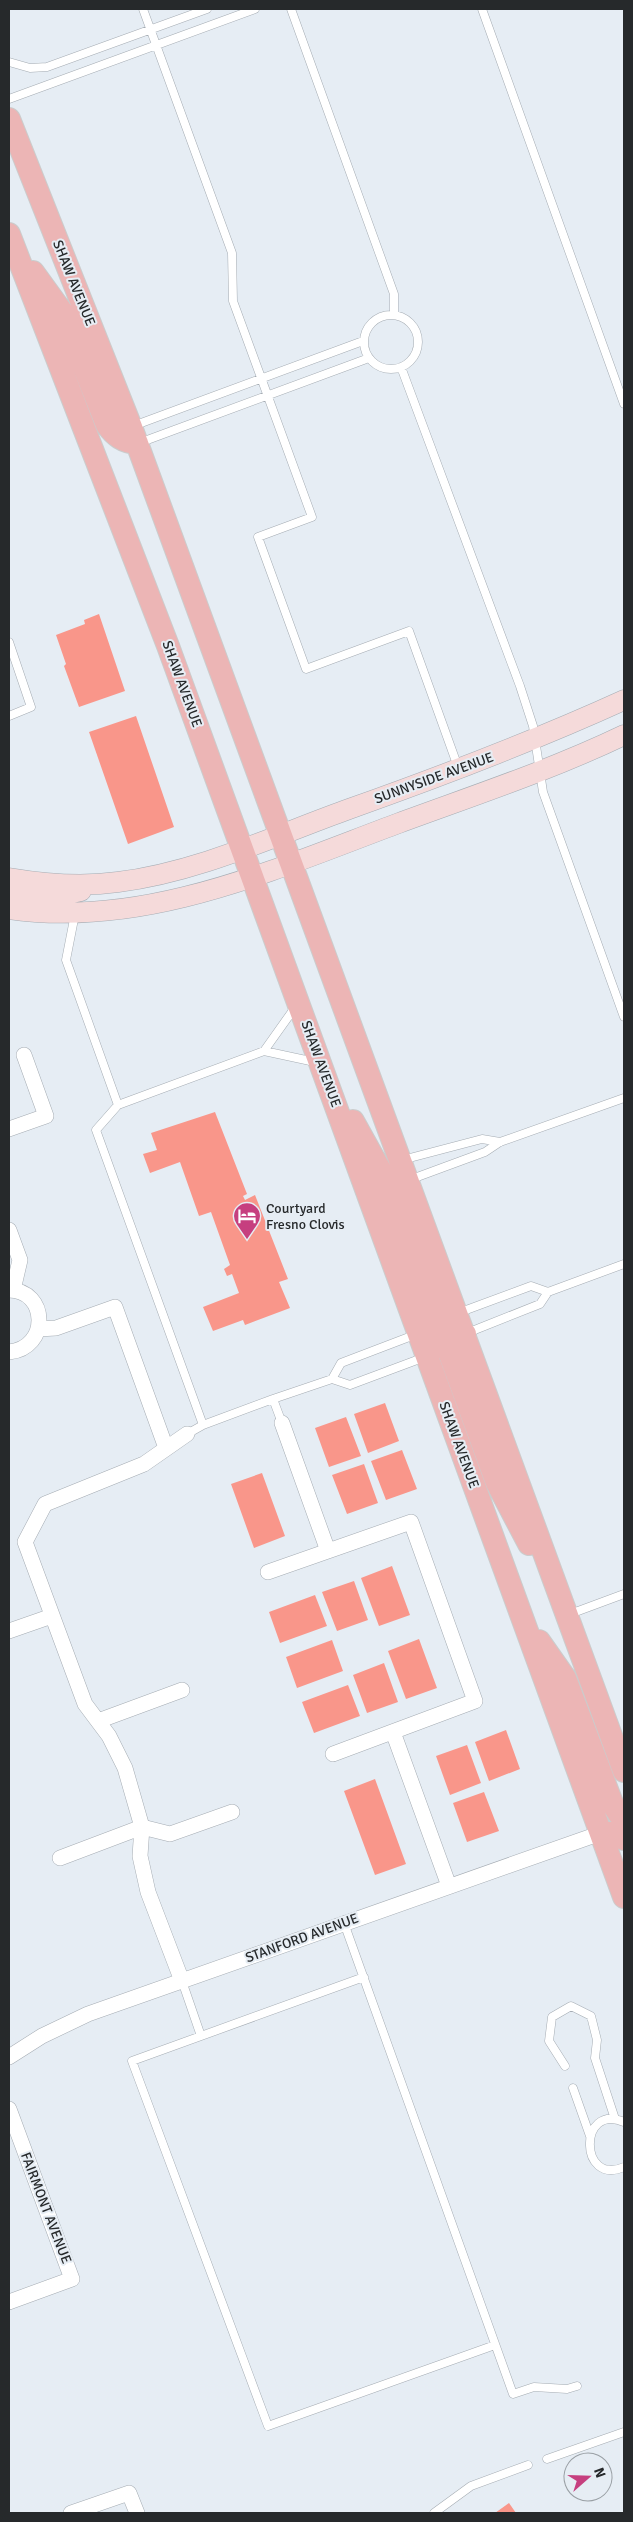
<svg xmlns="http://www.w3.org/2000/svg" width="633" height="2522" font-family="Signika,sans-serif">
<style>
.building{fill:#f9968a}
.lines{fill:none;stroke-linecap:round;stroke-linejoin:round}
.service-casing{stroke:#a5acb3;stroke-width:9}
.minor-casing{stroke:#a5acb3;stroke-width:16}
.secondary-casing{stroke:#a5acb3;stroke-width:21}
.primary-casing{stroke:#cbcccc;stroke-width:24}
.service{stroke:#fff;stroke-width:8}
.minor{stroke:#fff;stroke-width:15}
.secondary{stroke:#f5dada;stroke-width:20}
.primary{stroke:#ecb5b5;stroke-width:22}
.labels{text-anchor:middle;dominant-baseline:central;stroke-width:4;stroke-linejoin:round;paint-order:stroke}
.street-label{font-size:14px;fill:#26292b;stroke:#e6edf4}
.poi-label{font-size:14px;fill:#26292b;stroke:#e6edf4;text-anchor:start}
</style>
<rect width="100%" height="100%" fill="#e6edf4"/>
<!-- building -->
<path class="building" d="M99,614L125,691L79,707L64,666L66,664L56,635L85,624L84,620Z
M136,716L174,827L128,844L89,732Z
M215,1112L247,1194L243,1196L245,1200L255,1195L288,1279L279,1282L290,1308L245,1325L243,1320L213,1331L203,1307L239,1293L232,1274L227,1276L224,1269L230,1265L211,1212L199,1216L180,1162L150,1173L143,1154L157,1150L151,1133Z
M385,1403L399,1441L368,1453L354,1414Z
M346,1417L361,1456L329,1467L315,1428Z
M402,1450L417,1489L386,1500L371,1461Z
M364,1464L378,1503L347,1514L332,1475Z
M262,1473L285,1536L254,1548L231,1484Z
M392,1566L410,1615L379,1626L361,1578Z
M354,1581L368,1620L337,1631L322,1592Z
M315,1595L327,1626L280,1643L269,1612Z
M419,1639L437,1688L406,1699L388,1651Z
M332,1640L343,1671L297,1688L286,1657Z
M384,1663L398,1702L367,1713L353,1675Z
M348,1685L360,1716L314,1733L302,1702Z
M506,1730L520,1769L489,1781L475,1742Z
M467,1745L481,1783L450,1795L436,1756Z
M375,1779L406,1864L375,1875L344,1791Z
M484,1792L499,1831L467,1842L453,1803Z
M509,2503L516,2513H495Z"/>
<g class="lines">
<!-- service casing -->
<g class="service-casing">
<path id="service" d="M143,9L232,253L233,301L312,517L258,537L306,669L409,631L458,767
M291,9L394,294V315
M482,9L624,404
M9,62L30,68L47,67L207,9
M9,99L255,9
M364 342a27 27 0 1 1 54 0a27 27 0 1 1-54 0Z
M401,367L520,686L533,726L543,792L624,1017
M133,426L363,341
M139,443L369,358
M9,642L31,707L9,716
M75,914L66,960L118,1105L96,1130L203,1425
M264,1051L296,1006
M118,1105L264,1051L315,1062
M402,1160L482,1139L500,1142
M409,1180L485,1152L500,1142L624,1098
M458,1313L531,1286L548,1292
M467,1333L540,1304L548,1292L624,1264
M332,1379L341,1363L417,1334
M282,1423L273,1399L332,1379L350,1385L425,1357
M187,1434L203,1425L273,1399
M570,1614L624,1594
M344,1923L513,2394L534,2387L567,2389L577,2386
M364,1977L132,2061L268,2426L495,2345
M182,1981L201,2036
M565,2066L549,2041L552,2017L571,2006L591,2016L597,2040L595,2058L615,2119
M573,2088L590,2136
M624,2122C578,2102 579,2187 624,2167
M547,2459L624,2432
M434,2513L471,2486L528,2465"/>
</g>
<!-- minor casing -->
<g class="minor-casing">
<path id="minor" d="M9,1129L46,1116L24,1055
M9,1230L20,1260L13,1290
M9,1290C48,1290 50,1348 9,1352
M38,1329L56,1328L115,1307L166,1448
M282,1423L328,1551
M187,1434L144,1464L45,1504L25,1542L85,1704L109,1736L125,1768L142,1827L170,1834L232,1812
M268,1572L411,1522L475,1701L333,1754
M9,1631L52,1616
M98,1721L182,1690
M393,1732L449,1886
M60,1858L142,1827L140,1856L148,1892L182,1981
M9,2057L42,2036L88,2014L601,1833
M9,2109L72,2279L9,2302
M71,2513L129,2493L137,2513"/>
</g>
<!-- secondary casing -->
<g class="secondary-casing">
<path id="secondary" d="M9,878C45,884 82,887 118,882C198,872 274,836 349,809C442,776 534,741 624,700
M9,894L53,897L81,891
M9,909C144,929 275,869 399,823C475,795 551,770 624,735"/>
</g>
<!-- primary casing -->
<g class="primary-casing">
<path id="primary" d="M9,119L131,427L624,1771
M9,234L168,646L624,1897
M33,272L62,312L107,425C115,436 123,442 137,443
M353,1121L383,1175L436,1320L445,1329L465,1334
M419,1333L439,1341L449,1352L497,1483L529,1544
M539,1641L565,1678L612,1803L619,1814L624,1816
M601,1833H611L624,1839"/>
</g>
<!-- service -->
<use href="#service" class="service"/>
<!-- minor -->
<use href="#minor" class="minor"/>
<!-- secondary -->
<use href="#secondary" class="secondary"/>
<!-- primary -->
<use href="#primary" class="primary"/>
</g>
<!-- icons -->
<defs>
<g id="hotel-pin" transform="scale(1.4375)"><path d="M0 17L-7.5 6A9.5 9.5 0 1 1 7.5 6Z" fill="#c63f7f" stroke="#e6edf4"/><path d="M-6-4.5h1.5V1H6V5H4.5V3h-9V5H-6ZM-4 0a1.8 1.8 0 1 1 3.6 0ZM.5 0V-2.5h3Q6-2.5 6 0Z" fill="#fff"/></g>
</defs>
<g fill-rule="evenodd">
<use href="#hotel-pin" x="247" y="1216"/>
</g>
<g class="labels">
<!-- street labels -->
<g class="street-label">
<text transform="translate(74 283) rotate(68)">SHAW AVENUE</text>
<text transform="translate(182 684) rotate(70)">SHAW AVENUE</text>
<text transform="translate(434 778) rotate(-20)">SUNNYSIDE AVENUE</text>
<text transform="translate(321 1064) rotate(70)">SHAW AVENUE</text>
<text transform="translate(459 1445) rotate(70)">SHAW AVENUE</text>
<text transform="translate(302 1938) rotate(-20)">STANFORD AVENUE</text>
<text transform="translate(46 2208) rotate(69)">FAIRMONT AVENUE</text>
</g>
<!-- poi labels -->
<g class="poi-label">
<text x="266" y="1208">Courtyard<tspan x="266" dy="16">Fresno Clovis</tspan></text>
</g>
</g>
<!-- border -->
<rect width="633" height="2522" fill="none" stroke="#26292b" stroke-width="20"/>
<!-- north arrow -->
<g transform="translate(588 2477) rotate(70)"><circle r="24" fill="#e6edf4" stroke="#999fa4"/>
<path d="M0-4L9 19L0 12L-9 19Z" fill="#c63f7f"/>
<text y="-8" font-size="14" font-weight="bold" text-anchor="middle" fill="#26292b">N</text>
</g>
</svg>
